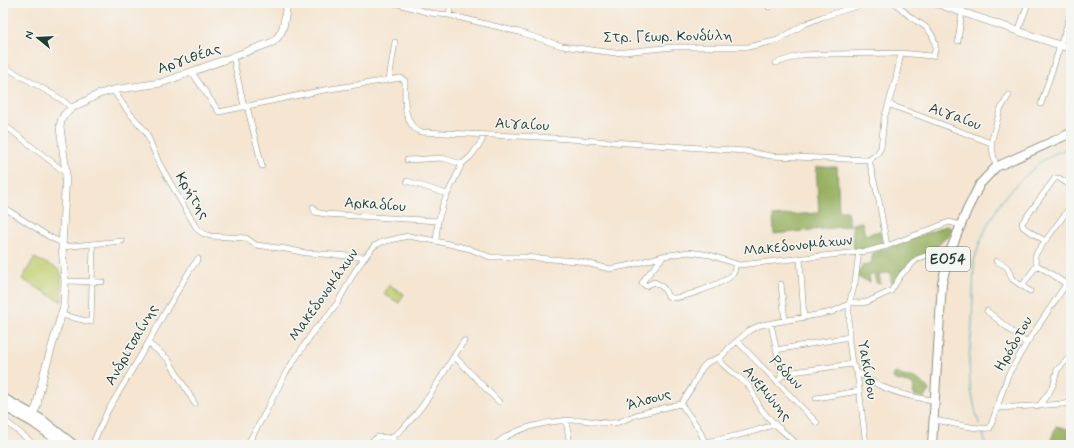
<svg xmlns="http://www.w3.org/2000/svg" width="1074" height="448" font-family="Mynerve,sans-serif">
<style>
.green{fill:#c1ce70;stroke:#708652}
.forest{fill:#98b162;stroke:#5c774b}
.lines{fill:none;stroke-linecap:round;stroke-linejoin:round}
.stream{stroke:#3fb0b7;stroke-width:1}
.street-casing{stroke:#8a9182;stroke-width:6}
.secondary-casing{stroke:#8a9182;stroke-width:8}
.primary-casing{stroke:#8a9182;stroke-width:10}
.street{stroke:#fff;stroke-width:5}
.secondary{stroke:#fff;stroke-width:7}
.primary{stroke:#fff;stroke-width:8}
.labels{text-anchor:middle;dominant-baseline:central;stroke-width:3;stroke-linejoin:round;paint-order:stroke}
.shield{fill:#f6f6f2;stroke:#60746d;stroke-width:1}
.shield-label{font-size:14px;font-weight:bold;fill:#1f3d34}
.street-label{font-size:15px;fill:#1f3d34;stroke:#f6f6f2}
</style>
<rect width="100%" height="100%" fill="#f6f6f2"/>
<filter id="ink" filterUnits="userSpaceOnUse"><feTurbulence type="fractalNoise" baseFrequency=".025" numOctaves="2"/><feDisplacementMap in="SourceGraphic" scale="8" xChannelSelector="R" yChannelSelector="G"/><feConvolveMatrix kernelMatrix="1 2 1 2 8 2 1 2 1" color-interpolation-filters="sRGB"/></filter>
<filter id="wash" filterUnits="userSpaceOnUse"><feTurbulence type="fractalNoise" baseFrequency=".012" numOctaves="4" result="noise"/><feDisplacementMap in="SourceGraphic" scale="16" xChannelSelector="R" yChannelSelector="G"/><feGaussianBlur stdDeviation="0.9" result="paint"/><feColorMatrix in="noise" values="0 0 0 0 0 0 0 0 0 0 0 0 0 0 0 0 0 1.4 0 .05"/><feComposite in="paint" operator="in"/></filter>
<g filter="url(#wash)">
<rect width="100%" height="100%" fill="#f5e5d1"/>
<!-- green -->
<path class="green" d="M34,258C42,262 56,266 61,272L62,302L22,279Z
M389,285L404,294L399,303L384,294Z"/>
<!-- forest -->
<path class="forest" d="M816,167H837L839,211H847L850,226L774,234L773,216L819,213Z
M862,222L865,235L880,231L883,247L854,250L852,224Z
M949,225L954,230L930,253L905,267L892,288L890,272L879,275L881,284L876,283L874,274L869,276L870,282L857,277L862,266L871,264L873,253Z
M898,373C902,377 905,376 910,377C917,378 927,385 929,391L924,398L913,395L914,388L912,384L896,380L893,378L894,374Z
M1056,426L1071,430V445H1049Z"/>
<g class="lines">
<!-- stream -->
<path class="stream" d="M980,425L976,414L970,385L969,359L972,327L974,261L980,242L988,224L1002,200L1020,181L1039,163L1051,155L1071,147
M982,430L986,445"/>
</g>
</g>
<g filter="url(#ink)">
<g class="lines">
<!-- street casing -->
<g class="street-casing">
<path id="street" d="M395,3L430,13L449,15L519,32L562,46L615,53L673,47H748L766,43L778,40L805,24L822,17L867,3
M769,7V3
M449,15L451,3
M1018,32L1028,3
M958,41L963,3
M233,57L244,106
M776,63L801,55L827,54L901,53L931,56H933C939,45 932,31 923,25C919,22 915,21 912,18C906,14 901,8 895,3
M3,66L61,99L72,108
M191,71L219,112L324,90L401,78L405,81C405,98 402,123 420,132L539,137L745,151L771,156L869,160
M389,80L395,42
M113,90L127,110L146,132L159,163L197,229L202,233L210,236L246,238L256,245L286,249L306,253L365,257
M888,104L991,143L996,167
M1041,104L1071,13
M247,106L262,166
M3,124L66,173
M991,143L1000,110L1009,95
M407,160L442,158L462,164
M869,160L877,154L881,148L884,119L896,78L901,53
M869,160L879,201L887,246
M407,181L447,194
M3,207L48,236L62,243
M313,207L315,212L325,214L438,221
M436,241L438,221L444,201L462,164L471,156L482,141L483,135
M1045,241L1023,227L1022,223L1055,178H1059L1071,186
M62,247L122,241
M859,251L855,283L849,304V341L852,364L857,372L866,445
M664,256L646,277L642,283L646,286L654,282C658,284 662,286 664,289C666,292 667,296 669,297C678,302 724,282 731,276C735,272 735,269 735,264
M800,258L804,318
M996,261C1009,267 1007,266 1012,279L1022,286L1037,265
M65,281L102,282
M781,284L785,320
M1066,284L1053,275L1037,265L1035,260V256L1037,252L1071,206
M1022,286L1030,291
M850,302L860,303L867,302L891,291L901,275L917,259L925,256
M987,311L1026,343
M62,315L91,322L93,244
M771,324L782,376L780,378
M737,341L817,423
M148,343L168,359L195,404
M776,350L849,337
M454,356L499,402
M718,358C724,369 739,376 748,385C754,393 756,402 762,410C772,424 786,433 798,445
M857,372C880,389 905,397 934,400
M782,376L793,372L852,364
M816,398L859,391
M681,404L699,429L706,445
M1039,406L1050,391L1054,383L1057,370L1071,356
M997,408L1064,404L1071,403
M3,419L35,445
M933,420C952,422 972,430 990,428L1008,375L1028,341L1071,277
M566,421L570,445
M3,429L8,423
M391,438L400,445
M705,442C729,438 752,433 775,424
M92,445L107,412L148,343L164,314L190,270L198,259
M247,445L262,419L285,374L315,329L325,319L338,302L355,271L365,257L374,246L382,242L408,236L436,241L470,249L490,257H523L578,261L610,269L631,265L663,256L689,252L710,255L739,265L868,251L887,246L949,222L961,225
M367,445L378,437L391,438C424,414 441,374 464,341
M495,445C513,427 556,419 582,420C594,421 607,425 619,422C625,420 630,417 636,415C651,411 666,407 681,404L692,387L702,368L707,363L722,356L730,347L750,330L761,325L832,312L849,304"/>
</g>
<!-- secondary casing -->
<g class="secondary-casing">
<path id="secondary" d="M935,3L1071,49
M30,419L37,406L38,399L44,373L64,306L65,281L62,247L66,173L60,127L61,121L64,115L72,108L99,94L113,90L161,83L273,42C286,31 284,19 287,3"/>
</g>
<!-- primary casing -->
<g class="primary-casing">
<path id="primary" d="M3,398L41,419L74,445
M3,406L32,422L64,445
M932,445L942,283L949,254L967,210L980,184L996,167L1071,133"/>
</g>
<!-- street -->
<use href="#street" class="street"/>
<!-- secondary -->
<use href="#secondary" class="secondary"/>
<!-- primary -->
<use href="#primary" class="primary"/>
</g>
</g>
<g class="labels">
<!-- shield labels -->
<rect class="shield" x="926" y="247" width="44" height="24" rx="3"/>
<g class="shield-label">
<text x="948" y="259">ΕΟ54</text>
</g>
<!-- street labels -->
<g class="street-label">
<text transform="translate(668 37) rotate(-1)">Στρ. Γεωρ. Κονδύλη</text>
<text transform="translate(189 59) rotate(-19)">Αργιθέας</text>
<text transform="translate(955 117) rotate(20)">Αιγαίου</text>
<text transform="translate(522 125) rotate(3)">Αιγαίου</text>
<text transform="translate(192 196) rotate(59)">Κρήτης</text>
<text transform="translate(375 205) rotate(4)">Αρκαδίου</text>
<text transform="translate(798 246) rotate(-6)">Μακεδονομάχων</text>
<text transform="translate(324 295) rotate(-55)">Μακεδονομάχων</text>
<text transform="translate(1014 344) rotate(-60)">Ηρόδοτου</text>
<text transform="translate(132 345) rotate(-60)">Ανδριτσαίνης</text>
<text transform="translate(867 370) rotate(80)">Υακίνθου</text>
<text transform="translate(786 373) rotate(46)">Ρόδων</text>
<text transform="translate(767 394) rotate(50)">Ανεμώνης</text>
<text transform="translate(649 400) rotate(-16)">Άλσους</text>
</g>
</g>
<!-- margin -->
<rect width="1074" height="448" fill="none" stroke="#f6f6f2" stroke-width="16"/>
<!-- north arrow -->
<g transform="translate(38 38) rotate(288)" stroke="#f6f6f2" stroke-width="3" paint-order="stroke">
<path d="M0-3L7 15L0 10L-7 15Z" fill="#1f3d34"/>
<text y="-6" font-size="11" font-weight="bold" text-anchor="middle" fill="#1f3d34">N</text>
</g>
</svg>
